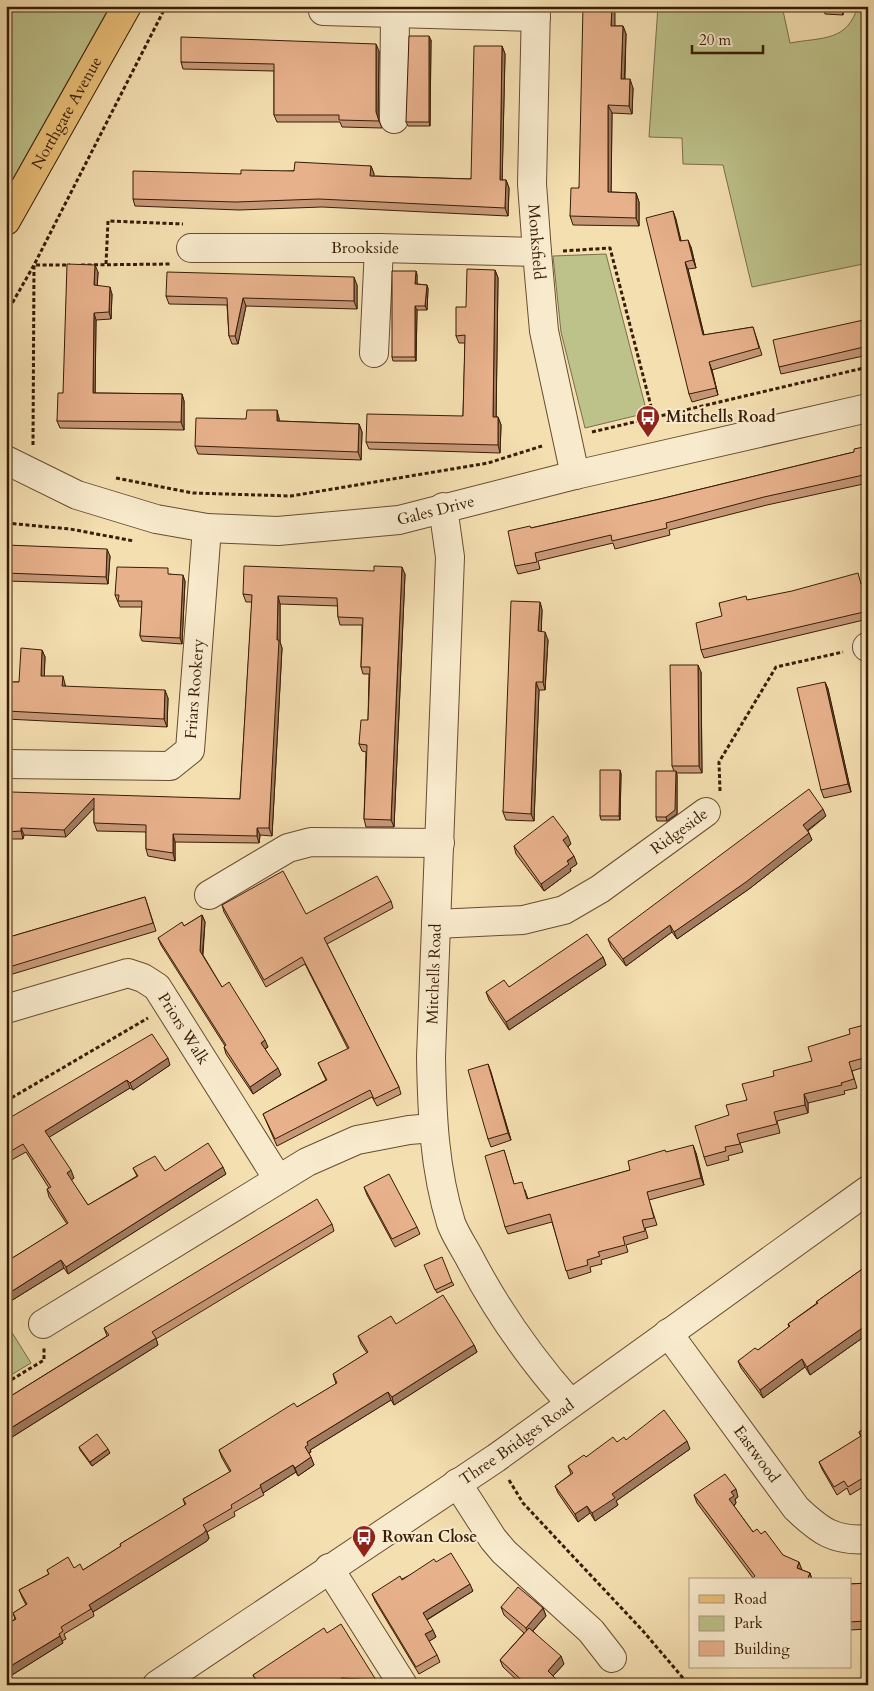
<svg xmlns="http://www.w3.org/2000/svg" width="874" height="1691" font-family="Cardo,serif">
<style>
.green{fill:#bdc18a;stroke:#7a6e48}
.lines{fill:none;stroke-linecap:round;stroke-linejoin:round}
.minor-casing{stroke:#674d30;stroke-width:30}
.major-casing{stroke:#381c05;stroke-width:30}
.path{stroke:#381c05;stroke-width:3;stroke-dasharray:4 2.5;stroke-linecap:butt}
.minor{stroke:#f8eacc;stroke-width:28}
.major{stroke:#eac078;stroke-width:28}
.wall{fill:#c79878;stroke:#381c05}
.shaded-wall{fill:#a27c61;stroke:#381c05}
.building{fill:#e7b18b;stroke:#381c05}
.labels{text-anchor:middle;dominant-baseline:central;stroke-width:4;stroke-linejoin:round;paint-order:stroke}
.street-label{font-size:16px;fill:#381c05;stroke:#f8eacc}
.poi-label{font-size:16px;font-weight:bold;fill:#381c05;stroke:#f8eacc;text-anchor:start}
</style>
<rect width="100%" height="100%" fill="#f4dfb1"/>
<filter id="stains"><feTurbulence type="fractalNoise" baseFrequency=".004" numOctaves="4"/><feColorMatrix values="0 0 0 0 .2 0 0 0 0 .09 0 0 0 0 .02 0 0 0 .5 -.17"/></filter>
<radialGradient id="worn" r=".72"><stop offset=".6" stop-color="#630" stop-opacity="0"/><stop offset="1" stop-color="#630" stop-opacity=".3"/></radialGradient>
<!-- green -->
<path class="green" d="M6,6H110L6,191Z
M658,6H782L790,43C823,37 847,42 858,6L868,8V263L752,287L723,165L683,164L682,138L649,137Z
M606,254L647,413L585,428L561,332L553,256Z
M6,1323L31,1363L6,1378Z"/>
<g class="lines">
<!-- minor casing -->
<g class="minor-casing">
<g id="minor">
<path id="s1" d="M536,6L532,184L537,252L544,331L575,475"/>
<path d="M323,11L536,17"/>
<path d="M394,119L395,13"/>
<path id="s2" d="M191,248H379L537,252"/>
<path d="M374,353L379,248"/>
<path id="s3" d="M6,460L77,495L156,519L207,528L278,531L399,520L575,475L868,408"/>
<path d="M443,507L450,557L431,1057C432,1113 434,1168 451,1223C455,1234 463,1246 469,1257C496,1309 531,1359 570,1403"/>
<path d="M867,647H868"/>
<path id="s4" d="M6,764L170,766L190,750L207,528"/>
<path d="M209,895L288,848L311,842L440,843"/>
<path id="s5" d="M436,924L523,920L564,910L600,889L706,812"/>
<path id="s6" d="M6,1009L128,973L143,978L157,987L278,1179"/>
<path d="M43,1324L307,1162L357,1140L409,1130L433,1128"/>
<path id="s7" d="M668,1333L796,1508C819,1530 834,1542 868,1539"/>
<path d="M457,1483L493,1539L504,1552L591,1631L612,1658"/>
<path d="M329,1568L403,1685"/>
<path id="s8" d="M157,1685L496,1458L868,1190"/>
</g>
</g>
<!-- major casing -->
<g class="major-casing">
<g id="major">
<path id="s9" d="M6,221L127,6"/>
</g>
</g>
<!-- path -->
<path class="path" d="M190,6L299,10
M563,251L610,248L654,418
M106,264L108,221L183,224
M81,265L172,264
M6,314L34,265H70
M592,432L868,367
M33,445L34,265L166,6
M116,478L193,493L291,496L488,463L542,446
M6,523L70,529L134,541
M720,791L719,762L776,667L843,652
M6,1101L148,1018
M6,1383L44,1360V1348
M509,1480L523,1503L643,1631L689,1685"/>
<!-- minor -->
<use href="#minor" class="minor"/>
<!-- major -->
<use href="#major" class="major"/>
</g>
<!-- wall -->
<path class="wall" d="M843,6V15L825,14L824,11Z
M615,26H623L626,34L625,79L633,88L632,114L612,113L611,192L636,193L639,202V226L573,225L570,216L579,188Z
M431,40L430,126H408L406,122Z
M502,46L505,54L502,180H506L509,188L508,216L322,207L239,210L135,206L133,199L241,174L371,166L374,174L373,176L471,179Z
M379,51L378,119L382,128L342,127L340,122H277L274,115V71L183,69L181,62Z
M673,211L681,241L691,247L696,268L688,269L704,335L753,327L762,355L712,370L718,395L692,402L689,394Z
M495,270L498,278L496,417H498L501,425L500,453L369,449L366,442L463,416L465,343H459L456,336L466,307Z
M416,271L417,275V284L427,285L428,289L427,310H417L416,361H393L392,357Z
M98,272L97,286L112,294L111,319L96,320L95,393L182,394L184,401V430L60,428L57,421L63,393Z
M357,285V309L246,306L238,344H232L229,336L227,305L169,304L166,296Z
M868,319V355L781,374L779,367Z
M279,418V421L359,424L362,432L361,460L198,454L195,446L246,419Z
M868,446V483L767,505L669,530L670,535L615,549L613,543L538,561L540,569L518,574L515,566L531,528L660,499L854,452Z
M6,545L110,556L108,584L6,581Z
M170,574L185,581L182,644L142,641L140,636L142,607H120L115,595Z
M405,574L394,827H366L364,819L366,752L362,751L359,744L368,720L369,674H363L361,667L362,625H340L338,617V606L280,604V642L282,648L272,836L260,835L259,843L175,842V861L148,856L146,849V832L97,831L94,823V808L66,837L24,835L23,839H6V795L240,799L252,602H246L243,594Z
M868,583V619L704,658L701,650L722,616L748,600Z
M540,602L542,610L541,631L548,640L545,690H539L534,821L506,820L503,812Z
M42,650L45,657L44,676L65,684V687L168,698L167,727L6,719V682H19Z
M701,672L702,773H676L677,775V814L667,821H657L656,817L674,771L672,766Z
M825,682L828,689L851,792L824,798L821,790Z
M620,770L621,774L620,820H601L600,816Z
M826,816L808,831L812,840L749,889L677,939L672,932L626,966L611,947L608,939Z
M571,844L568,847L577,864L570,869L571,871L544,891L516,854L514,846Z
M145,897L156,931L6,976V938Z
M391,901L393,908L327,944L399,1087L401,1094L377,1106L372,1097L277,1146L263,1114L326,1080L318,1063L348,1049L305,964L266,987L224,912L222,905L306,914Z
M202,915L205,922L203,955L222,987L268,1047L265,1049L281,1075L253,1094L226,1054L224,1047L225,1046L161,945L158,938L184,926Z
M603,957L606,965L509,1030L489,1000L486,992L509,987Z
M868,1016V1066L852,1071L857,1088L844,1091L845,1094L808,1103V1113L777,1121L780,1133L740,1143L743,1152L728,1156L729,1160L707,1166L704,1157L729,1115L774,1076L812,1061L850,1034L868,1024Z
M488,1064L511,1140L491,1147L488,1139Z
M170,1065L133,1090L130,1088L49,1137L74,1178L71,1180L88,1205L137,1176L133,1168L165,1171L226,1174L68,1274L64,1268L6,1304V1262L67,1224L49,1197L47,1189L49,1188L26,1152L6,1163V1120Z
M504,1150L514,1184L525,1190L528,1199L630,1170L666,1152L696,1153L704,1185L649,1200L657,1225L645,1228L648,1238L626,1245L628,1252L601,1260L602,1264L590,1267L591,1272L569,1279L552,1222L508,1234L505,1227Z
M364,1187L417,1227L420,1234L395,1247L367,1195Z
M332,1224L334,1231L156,1339L158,1345L9,1439L6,1435V1399L107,1336L104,1328Z
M868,1265V1334L810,1375L805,1367L763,1398L741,1368L738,1361L758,1350L789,1327L788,1324L817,1303L816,1302Z
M426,1269L452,1282L454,1285L437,1293Z
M396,1324L474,1345L477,1352L394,1405L391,1400L310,1450L311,1452L309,1453L314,1465L298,1476L296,1472L263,1493L264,1495L234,1512L235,1516L207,1532L209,1538L207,1541L93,1612L94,1616L64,1634L66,1639L62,1641L63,1643L12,1675L6,1674V1625L15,1619L13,1613L26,1605L22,1597L19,1590L49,1574L47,1570L74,1568L83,1570L121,1546L120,1544L185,1505L183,1499L230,1472L222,1458L219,1450L297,1407L336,1384L333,1374L367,1353L361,1344L358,1336Z
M868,1427V1484L850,1495L847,1488L837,1495L822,1469L819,1462L861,1437L859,1432Z
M626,1440L690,1449L616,1501L618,1505L595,1521L590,1513L578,1522L558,1493L555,1486L571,1474L568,1466L586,1457L617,1442Z
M79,1447L110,1453L92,1466L80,1450Z
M694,1495L738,1497L735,1499L736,1503L734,1506L753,1532L761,1534L783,1555L802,1570L810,1573L812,1580H751L753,1578L697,1503Z
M436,1562L473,1591L427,1620L436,1637L429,1641L437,1655L440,1662L419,1674L375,1601L372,1594Z
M868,1583V1629L850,1630V1584Z
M501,1607L543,1608L546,1616L533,1631L564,1664L553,1676L559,1682L560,1685H522L503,1667L500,1660L524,1633L504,1615Z
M327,1633L376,1680L378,1685H255L257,1683L253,1675Z"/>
<!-- shaded-wall -->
<path class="shaded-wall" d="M612,6H615V34L611,26Z
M842,6H843V15L842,11Z
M623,26L626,34L624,87L621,79Z
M429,36L431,40L430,126L429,122Z
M376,44L379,51L378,119L376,112Z
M502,46L505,54L502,188L500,180Z
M630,79L633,88L632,114L629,106Z
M608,105L612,113L611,201L608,192Z
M371,166L374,174L373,183L370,176Z
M506,180L509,188L508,216L505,208Z
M636,193L639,202V226L636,218Z
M673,211L676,219L683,249L680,241Z
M688,240L691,247L696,268L693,260Z
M685,262L688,269L706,343L703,335Z
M95,265L98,272L97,293L94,285Z
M495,270L498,278L496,425L493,417Z
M416,271L417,275V288L415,284Z
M354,277L357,285V309L354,301Z
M427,285L428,289L427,310L425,306Z
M110,287L112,294L111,319L109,312Z
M243,298L246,306L238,344L235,336Z
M415,306L417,310L416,361L415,357Z
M94,313L96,320L95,401L93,393Z
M709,362L712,370L718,395L716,388Z
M182,394L184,401V430L181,422Z
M277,410L279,418V429L277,421Z
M498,417L501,425L500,453L498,445Z
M359,424L362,432L361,460L358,452Z
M107,549L110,556L108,584L106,577Z
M402,567L405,574L394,827L391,820Z
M183,575L185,581L182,644L180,638Z
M278,596L280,604V642L282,648L272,836L269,828L277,640Z
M540,602L542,610L541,639L538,631Z
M545,632L548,640L545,690L543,682Z
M42,650L45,657L44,684L41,676Z
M698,665L701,672L702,773L699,766Z
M63,676L65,684V694L62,686Z
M536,682L539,690L534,821L531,814Z
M825,682L828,689L851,792L848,784Z
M165,690L168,698L167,727L164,719Z
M620,770L621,774L620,820L619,816Z
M676,771L677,775V814L667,821L666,817Z
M94,798L96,806L66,837L64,830Z
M823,809L826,816L805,832L803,825Z
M21,828L24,835L23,839L21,831Z
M257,828L260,835L259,843L257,836Z
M809,833L812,840L749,889L677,939L674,932Z
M173,834L175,842V861L173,853Z
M568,836L571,844L566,848L563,840Z
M574,856L577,864L570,869L571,871L544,891L541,884Z
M202,915L205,922L202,958L200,951Z
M670,925L672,932L626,966L623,959Z
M603,957L606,965L509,1030L506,1022Z
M265,1040L268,1047L263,1050L261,1043Z
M168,1058L170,1065L133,1090L130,1083Z
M488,1064L491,1072L511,1140L508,1133Z
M278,1068L281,1075L253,1094L250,1087Z
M127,1080L130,1088L48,1138L45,1131Z
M804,1094L808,1103V1113L805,1105Z
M693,1145L696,1153L704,1185L701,1178Z
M223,1167L226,1174L68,1274L66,1267Z
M71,1170L74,1178L70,1181L67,1173Z
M61,1260L64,1268L6,1304V1295Z
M868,1324V1334L810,1375L807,1367Z
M156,1338L158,1345L9,1439L6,1431Z
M474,1345L477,1352L394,1405L392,1397Z
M802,1359L805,1367L763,1398L760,1390Z
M388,1392L391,1400L310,1450L311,1452L307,1454L305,1447L307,1442Z
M687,1441L690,1449L616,1501L618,1505L595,1521L592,1513L612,1494Z
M108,1449L110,1453L92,1466L90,1462Z
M311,1457L314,1465L298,1476L295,1468Z
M293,1465L296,1472L263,1493L260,1485Z
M736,1489L738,1497L735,1499L736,1503L732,1507L729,1499L731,1492Z
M587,1506L590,1513L578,1522L575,1514Z
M206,1530L209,1538L207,1541L93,1612L89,1605Z
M799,1562L802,1570L797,1568Z
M810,1573L812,1580H807Z
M470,1584L473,1591L426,1620L423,1613Z
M543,1608L546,1616L528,1636L526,1628Z
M433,1630L436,1637L428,1642L425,1634Z
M60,1636L63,1643L12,1675L9,1667Z
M561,1656L564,1664L551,1678L548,1671Z
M342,1678L345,1685H333Z"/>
<!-- building -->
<path class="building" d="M583,6H612L611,26H623L621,79H630L629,106L608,105V192L636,193V218L570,216L571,188H579Z
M824,6H842V11H824Z
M409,36H429V122H406Z
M181,37L376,44V112L379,121L339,120V115H274V64L181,62Z
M474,46H502L500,180H506L505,208L319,199L236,202L133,199V171L241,174V170L294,171L295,162L371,166L370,176L471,179Z
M673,211L680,241L688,240L693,260L685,262L703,335L753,327L759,348L709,362L716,388L689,394L646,218Z
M67,264L95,265L94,285L110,287L109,312L94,313L93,393L182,394L181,422L57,421L58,393H63Z
M467,269L495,270L493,417H498V445L366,442L367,414L463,416L465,335L456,336V307H466Z
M392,271H416L415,284L427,285L425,306H415V357H392Z
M167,272L354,277V301L243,298L235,336H229L227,298L166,296Z
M868,319V346L779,367L773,340Z
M247,410H277V421L359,424L358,452L195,446L196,418L246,419Z
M868,446V474L764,497L666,523L667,528L612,541L611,535L535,553L537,562L515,566L508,531L530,526L531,528L660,499L854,452V449Z
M6,545L107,549L106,577L6,573Z
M244,566L374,571V566L402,567L391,820L364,819L367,745L359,744L361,720H368L370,667H361L363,618L338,617L337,598L278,596L277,640H279L269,828H257V836L173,834V853L146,849V825L94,823V798L64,830L21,828V831L6,832V795H11V792L240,799L252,595L243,594Z
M117,567L168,568V574L183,575L180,638L140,636L142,601H118L119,595H115Z
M858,573L861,584L868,583V611L701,650L696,623L722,616L719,603L746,596L747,600L792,591Z
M511,601L540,602L538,631L545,632L543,682H536L531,814L503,812Z
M21,648L42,650L41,676H63L62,686L165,690L164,719L6,711V682H19Z
M670,665H698L699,766H672Z
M825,682L848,784L821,790L797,688Z
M600,770H620L619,816H600Z
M656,771H676L675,810L666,817H656Z
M809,789L823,809L803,825L809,833L746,882L674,932L670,925L623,959L608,939Z
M553,816L568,836L563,840L574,856L567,861L569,864L541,884L514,846Z
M283,871L306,914L377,876L391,901L324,938L399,1087L374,1099L370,1090L275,1139L263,1114L327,1080L318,1063L349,1048L302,957L264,980L222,905Z
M145,897L153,923L6,968V938Z
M202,915L200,951L222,987L229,982L265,1040L261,1043L278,1068L250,1087L224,1047L226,1045L158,938L182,922L184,926Z
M587,934L603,957L506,1022L486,992L504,980L509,987Z
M865,1016H868V1057L849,1062L854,1079L841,1083L842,1085L804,1094L805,1105L774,1112L777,1124L737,1134L740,1144L725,1147L726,1151L704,1157L695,1126L729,1115L726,1105L747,1100L742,1084L774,1076L773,1071L812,1061L808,1047L850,1034L849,1029L868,1024Z
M152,1034L168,1058L130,1083L127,1080L45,1131L71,1170L67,1173L88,1205L138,1176L133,1168L155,1156L165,1171L208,1143L223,1167L66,1267L61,1260L6,1295V1262L68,1223L47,1189L51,1187L23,1144L6,1154V1120Z
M488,1064L508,1133L488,1139L468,1070Z
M693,1145L701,1178L647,1192L654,1218L642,1220L645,1231L623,1237L625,1245L598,1252L600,1256L587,1260L588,1265L566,1271L550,1214L505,1227L485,1156L504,1150L514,1184L522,1182L527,1199L630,1170L628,1161L665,1150L666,1152Z
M389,1174L417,1227L392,1239L364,1187Z
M317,1199L332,1224L152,1332L156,1338L6,1431V1399L109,1335L104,1328Z
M442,1257L452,1282L435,1290L424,1265Z
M868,1265V1324L807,1367L802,1359L760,1390L738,1361L755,1348L758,1350L790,1326L788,1324L818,1303L816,1302Z
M443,1295L474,1345L392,1397L388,1392L307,1442L308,1445L305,1447L311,1457L295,1468L293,1465L260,1485L261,1487L231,1505L232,1508L203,1525L206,1530L204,1533L89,1605L91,1609L61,1627L63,1631L59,1634L60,1636L9,1667H6V1625L16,1619L13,1613L27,1604L19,1590L49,1574L47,1570L68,1557L74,1568L80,1564L83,1570L121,1546L120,1544L186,1504L183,1499L231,1471L219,1450L294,1403L297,1407L337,1383L333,1374L368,1352L358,1336L391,1316L396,1324Z
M664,1410L687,1441L612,1494L615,1498L592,1513L587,1506L575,1514L555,1486L573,1473L568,1466L584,1455L586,1457L613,1437L617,1442L624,1437L626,1440Z
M868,1427V1475L848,1487L844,1481L834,1487L819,1462L861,1436L859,1432Z
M97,1434L108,1449L90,1462L79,1447Z
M725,1474L736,1489L731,1492L734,1496L729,1499L753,1532L757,1529L761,1534L765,1531L783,1555L799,1562L797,1568L810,1573L807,1580H751L755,1576L694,1495Z
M451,1553L470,1584L423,1613L433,1630L425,1634L437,1655L416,1667L372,1594L400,1576L402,1580L434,1559L436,1562Z
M868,1583V1624L865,1621L850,1622V1584Z
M518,1587L543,1608L526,1628L501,1607Z
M341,1624L376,1680L342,1678L333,1685H255L258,1683L253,1675L324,1628L327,1633Z
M529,1628L561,1656L548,1671L559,1682L556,1685H527L500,1660Z"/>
<!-- icons -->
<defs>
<g id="bus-pin" transform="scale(1.25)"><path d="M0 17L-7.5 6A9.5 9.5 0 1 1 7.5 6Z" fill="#8f2418" stroke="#f8eacc"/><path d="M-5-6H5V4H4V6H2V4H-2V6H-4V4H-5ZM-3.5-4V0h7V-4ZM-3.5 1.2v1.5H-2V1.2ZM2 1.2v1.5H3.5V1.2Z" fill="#fff"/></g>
</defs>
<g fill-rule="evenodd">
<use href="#bus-pin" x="648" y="417"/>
<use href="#bus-pin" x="364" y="1537"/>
</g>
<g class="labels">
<!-- street labels -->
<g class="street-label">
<text stroke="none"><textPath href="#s9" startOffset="124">Northgate Avenue</textPath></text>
<text stroke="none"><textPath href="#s1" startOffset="236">Monksfield</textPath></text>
<text stroke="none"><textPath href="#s2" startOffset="174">Brookside</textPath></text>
<text stroke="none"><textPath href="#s3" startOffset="444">Gales Drive</textPath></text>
<text stroke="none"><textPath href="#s4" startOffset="251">Friars Rookery</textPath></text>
<text stroke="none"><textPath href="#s5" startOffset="269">Ridgeside</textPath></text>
<text transform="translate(434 974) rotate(-88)">Mitchells Road</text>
<text stroke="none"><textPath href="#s6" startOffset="209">Priors Walk</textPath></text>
<text stroke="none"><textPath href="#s8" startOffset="434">Three Bridges Road</textPath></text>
<text stroke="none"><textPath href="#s7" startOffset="150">Eastwood</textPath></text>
</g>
<!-- poi labels -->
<g class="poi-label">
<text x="666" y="417">Mitchells Road</text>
<text x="382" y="1537">Rowan Close</text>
</g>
</g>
<!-- margin -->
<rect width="874" height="1691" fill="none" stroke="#f4dfb1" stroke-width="25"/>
<rect x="8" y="8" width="859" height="1676" fill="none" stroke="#381c05" stroke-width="2.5"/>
<rect x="12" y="12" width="849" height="1666" fill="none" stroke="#381c05"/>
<!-- legend -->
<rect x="689" y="1578" width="162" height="90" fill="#f8eacc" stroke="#ab987c"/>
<rect x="699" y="1595" width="25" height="8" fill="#eac078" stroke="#ab987c"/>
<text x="734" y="1604" font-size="15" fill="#381c05">Road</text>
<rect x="699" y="1616" width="25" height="15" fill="#bdc18a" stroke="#ab987c"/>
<text x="734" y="1628" font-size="15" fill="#381c05">Park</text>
<rect x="699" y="1641" width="25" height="15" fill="#e7b18b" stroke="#ab987c"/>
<text x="734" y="1654" font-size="15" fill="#381c05">Building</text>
<!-- scale -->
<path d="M692 45v8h71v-8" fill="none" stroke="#381c05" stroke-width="2.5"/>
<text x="699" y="45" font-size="15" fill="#381c05" stroke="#f8eacc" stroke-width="4" paint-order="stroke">20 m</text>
<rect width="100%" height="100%" filter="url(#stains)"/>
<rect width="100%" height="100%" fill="url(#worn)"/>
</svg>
